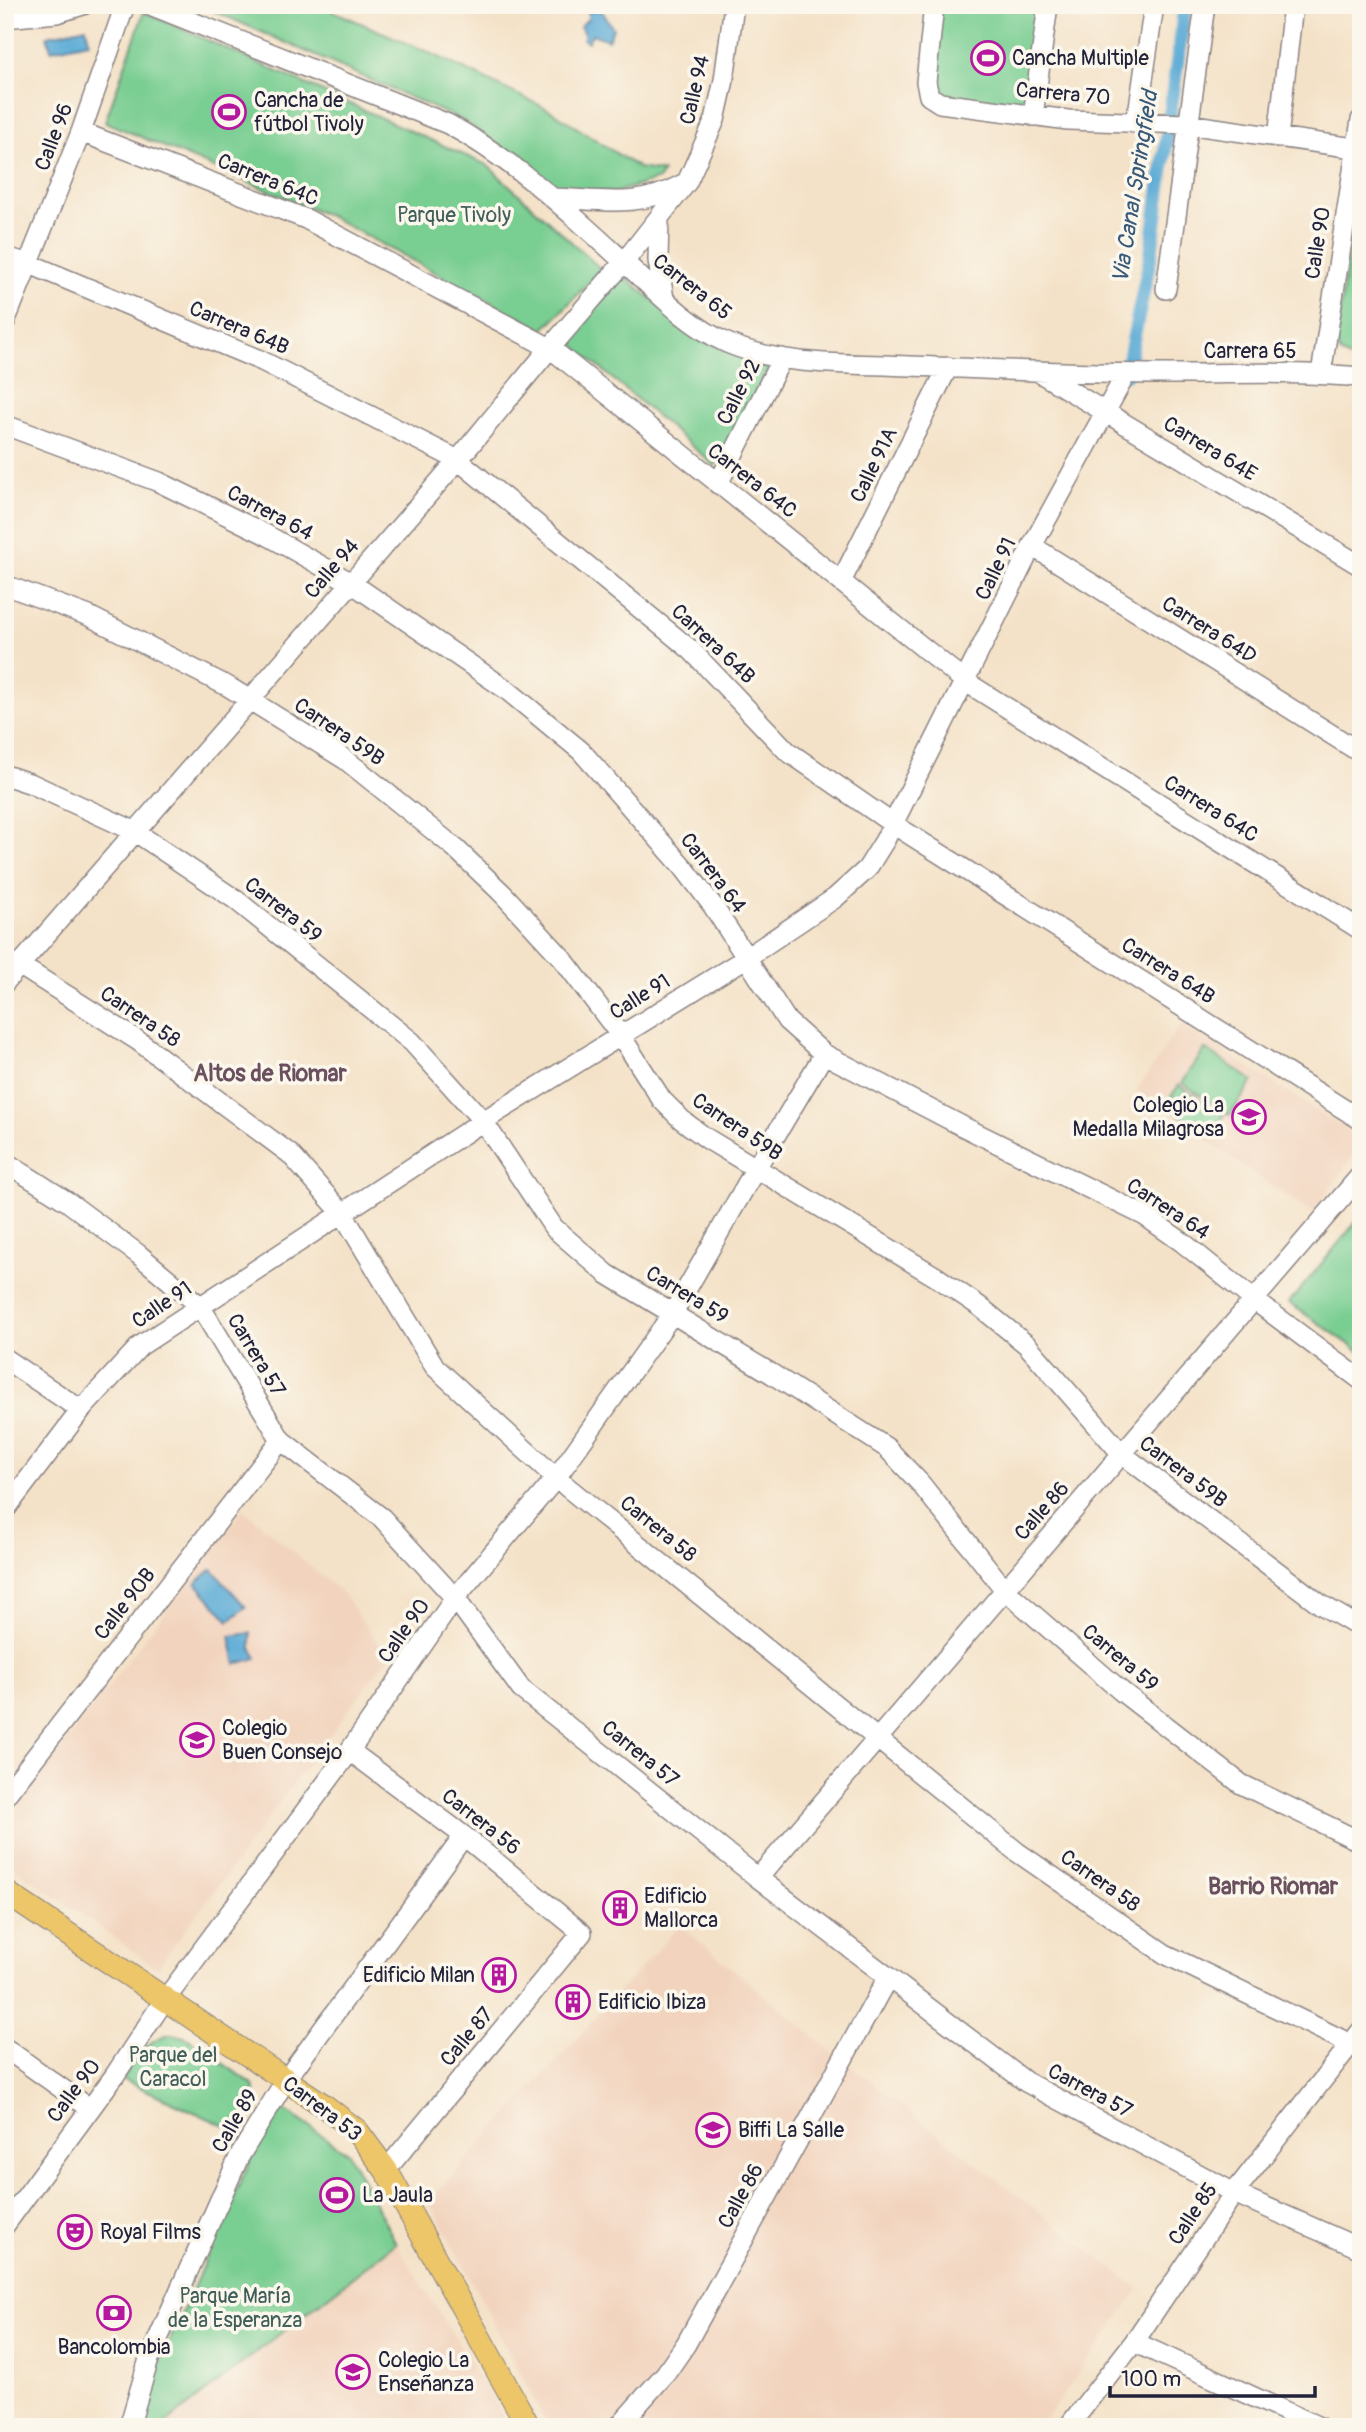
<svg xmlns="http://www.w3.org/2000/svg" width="1366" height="2432" font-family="Pangolin,sans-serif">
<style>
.built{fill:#f2d4be}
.green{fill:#79ce92;stroke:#4e7866;stroke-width:2}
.water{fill:#5cabd6;stroke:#3f6688;stroke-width:2}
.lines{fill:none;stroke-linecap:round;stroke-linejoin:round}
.canal{stroke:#5cabd6;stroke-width:14}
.minor-casing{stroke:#8b8282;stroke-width:22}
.major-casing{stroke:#8b8282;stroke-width:25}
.minor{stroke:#fff;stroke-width:19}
.major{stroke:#ecc669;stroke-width:23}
.labels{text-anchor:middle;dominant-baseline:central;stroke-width:7;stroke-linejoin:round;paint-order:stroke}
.poi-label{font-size:21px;fill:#22223b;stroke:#fbf7ec;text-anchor:start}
.street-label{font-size:21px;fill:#22223b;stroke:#fbf7ec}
.park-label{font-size:21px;fill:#405e59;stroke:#fbf7ec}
.water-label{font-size:23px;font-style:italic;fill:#395979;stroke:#fbf7ec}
.neighbourhood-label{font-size:23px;font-weight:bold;fill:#6a505f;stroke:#fbf7ec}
</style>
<rect width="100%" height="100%" fill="#fbf7ec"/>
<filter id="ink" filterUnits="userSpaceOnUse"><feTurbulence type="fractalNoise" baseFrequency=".0143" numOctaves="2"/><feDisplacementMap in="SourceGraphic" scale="14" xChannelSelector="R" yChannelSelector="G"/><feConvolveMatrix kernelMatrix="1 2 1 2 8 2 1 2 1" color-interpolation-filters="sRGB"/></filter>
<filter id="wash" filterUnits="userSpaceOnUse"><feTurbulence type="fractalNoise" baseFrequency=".00686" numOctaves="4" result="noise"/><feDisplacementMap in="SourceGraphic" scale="28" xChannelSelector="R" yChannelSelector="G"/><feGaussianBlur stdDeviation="1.57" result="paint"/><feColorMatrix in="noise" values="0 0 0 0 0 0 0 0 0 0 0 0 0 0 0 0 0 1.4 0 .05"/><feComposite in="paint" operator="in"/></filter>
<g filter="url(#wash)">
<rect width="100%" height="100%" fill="#f4e2c8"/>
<!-- built -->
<path class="built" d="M1181,1024L1361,1139V1144L1313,1213L1241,1165L1137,1090Z
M243,1509L343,1594L388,1657L157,1968L5,1861V1822Z
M680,1925L842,2060L1139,2289L1040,2427H549L429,2201Z
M396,2243L510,2427H161Z"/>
<!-- green -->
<path class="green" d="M200,5H319L428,52L550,110L639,168L663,172L659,179L614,193L557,187L464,121Z
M941,5H1040L1026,108L941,97L931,72Z
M144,12L487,165L602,270L543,330L329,216L105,122Z
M1361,167V355L1351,359L1340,353L1336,339Z
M624,276L703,341L771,364L715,466L566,339Z
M1205,1049L1253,1081L1230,1115L1182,1083Z
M1179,1085L1224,1116L1210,1136L1165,1105Z
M1361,1216V1352L1289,1303Z
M172,2034L187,2038L253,2085C260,2103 247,2117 238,2132L122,2079C136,2060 147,2037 172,2034Z
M282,2108L348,2153L396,2243L161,2427H141L160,2362L252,2156Z"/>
<!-- water -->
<path class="water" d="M601,10L613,28L608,40L592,34L588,42L583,39L585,36L580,26L588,19V12Z
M86,27L89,42L51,50L47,36Z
M212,1569L246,1607L229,1621L196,1583Z
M251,1633V1648L257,1658L236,1664L230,1636Z"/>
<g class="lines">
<!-- canal -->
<path class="canal" d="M1126,374L1151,254L1185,5"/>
</g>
</g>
<g filter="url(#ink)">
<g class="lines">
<!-- minor casing -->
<g class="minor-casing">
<path id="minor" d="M150,5L448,124C514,160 568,211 623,261C655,290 687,325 727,343C783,367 850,363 910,366C995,369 1080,374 1165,374C1230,374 1296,371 1361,377
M934,5L926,82L929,96L940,103L1068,120L1187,124L1361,149
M5,18L57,13L83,5
M1033,116L1048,5
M1133,123L1139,107L1154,5
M81,132L306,219L550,348L966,682L1361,930
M1278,138L1293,5
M554,198C603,200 638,209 683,184
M659,218L658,260L664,299
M5,257L30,264L262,361L458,460L691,650L787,751L893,824L1361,1120
M1166,289L1205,5
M5,322L81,132L125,5
M1037,371L1361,566
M1321,374L1361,120
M5,425L159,482L265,534L350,582L507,690L581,751L684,868L713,906L787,1021L824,1054L962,1126L1145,1216L1182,1242L1254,1300L1361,1380
M718,484L782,358
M1032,546L1361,753
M841,582L948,367
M5,585L89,616L229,687L346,760L454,847L503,894L562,958L621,1036L662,1100L682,1120L706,1138L938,1278L979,1306L1027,1345L1122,1454L1320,1604L1361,1628
M5,775L32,784L134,831L236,900L412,1042L483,1121L554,1228L607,1274L772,1374L887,1448L920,1483L1005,1590L1121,1691L1241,1784L1361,1842
M5,960L19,965L137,1040L290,1154L343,1214L435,1367L556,1478L1017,1852L1165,1954L1361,2049
M5,982L458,460L550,348L624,262L687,182L715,120L724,80L734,5
M5,1162L68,1202L138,1254L200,1306L281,1440L382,1518L455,1598L521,1689L758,1878L1026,2082L1234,2193L1361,2249
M5,1359L81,1410
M5,1510L81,1410L140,1346L483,1121L746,958L835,898L867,869L885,840L1032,546L1126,374
M350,1751L464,1836L582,1933L386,2170
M5,1796L281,1440
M758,1878L1361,1175
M5,2048L89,2108
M5,2225L115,2075L159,2008L344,1759L455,1598L556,1478L673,1313L756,1168L824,1054
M1134,2342L1319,2427
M129,2427L149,2359L239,2157L285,2081L464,1836
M618,2427L666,2373L686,2344L888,1977
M1068,2427L1134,2342L1234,2193L1361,2031"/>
</g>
<!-- major casing -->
<g class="major-casing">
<path id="major" d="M5,1892L323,2105L357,2131L386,2170L529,2427"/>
</g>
<!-- minor -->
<use href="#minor" class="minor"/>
<!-- major -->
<use href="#major" class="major"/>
</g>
</g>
<!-- icons -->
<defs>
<g id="stadium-ring" transform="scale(1.75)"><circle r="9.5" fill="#fbf7ec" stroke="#b5179e" stroke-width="1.5"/><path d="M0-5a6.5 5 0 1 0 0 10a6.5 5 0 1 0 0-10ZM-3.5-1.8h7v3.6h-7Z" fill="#b5179e"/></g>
<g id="school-ring" transform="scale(1.75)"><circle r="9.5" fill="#fbf7ec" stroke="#b5179e" stroke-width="1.5"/><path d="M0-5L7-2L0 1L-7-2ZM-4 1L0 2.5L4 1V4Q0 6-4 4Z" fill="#b5179e"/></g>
<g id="building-ring" transform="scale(1.75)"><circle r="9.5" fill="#fbf7ec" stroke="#b5179e" stroke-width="1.5"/><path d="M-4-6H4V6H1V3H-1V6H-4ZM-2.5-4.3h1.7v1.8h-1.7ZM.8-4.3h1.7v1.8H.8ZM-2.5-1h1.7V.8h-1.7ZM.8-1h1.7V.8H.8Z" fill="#b5179e"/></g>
<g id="theatre-ring" transform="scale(1.75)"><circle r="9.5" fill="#fbf7ec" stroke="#b5179e" stroke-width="1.5"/><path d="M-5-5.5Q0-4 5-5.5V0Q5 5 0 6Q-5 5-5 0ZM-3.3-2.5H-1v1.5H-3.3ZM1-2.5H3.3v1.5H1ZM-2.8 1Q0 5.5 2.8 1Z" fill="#b5179e"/></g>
<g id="bank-ring" transform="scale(1.75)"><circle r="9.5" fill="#fbf7ec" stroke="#b5179e" stroke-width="1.5"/><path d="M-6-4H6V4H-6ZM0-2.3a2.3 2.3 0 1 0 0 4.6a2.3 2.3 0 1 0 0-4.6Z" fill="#b5179e"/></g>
</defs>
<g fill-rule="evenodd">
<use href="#stadium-ring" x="988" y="58"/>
<use href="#stadium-ring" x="229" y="112"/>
<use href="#school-ring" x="1249" y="1117"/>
<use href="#school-ring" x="197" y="1740"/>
<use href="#building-ring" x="620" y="1908"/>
<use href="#building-ring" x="499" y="1975"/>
<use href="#building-ring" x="573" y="2002"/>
<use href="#school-ring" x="713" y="2130"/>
<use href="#stadium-ring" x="337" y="2195"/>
<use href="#theatre-ring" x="75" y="2232"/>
<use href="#bank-ring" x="114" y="2313"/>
<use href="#school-ring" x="353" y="2372"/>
</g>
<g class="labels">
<!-- poi labels -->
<g class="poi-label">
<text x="1012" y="58">Cancha Multiple</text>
<text x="254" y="100">Cancha de<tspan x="254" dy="24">fútbol Tivoly</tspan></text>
<text x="1224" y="1105" text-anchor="end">Colegio La<tspan x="1224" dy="24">Medalla Milagrosa</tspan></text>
<text x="222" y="1728">Colegio<tspan x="222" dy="24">Buen Consejo</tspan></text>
<text x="644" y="1896">Edificio<tspan x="644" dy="24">Mallorca</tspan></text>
<text x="475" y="1975" text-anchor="end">Edificio Milan</text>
<text x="598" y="2002">Edificio Ibiza</text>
<text x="738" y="2130">Biffi La Salle</text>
<text x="362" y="2195">La Jaula</text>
<text x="100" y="2232">Royal Films</text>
<text x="114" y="2347" text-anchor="middle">Bancolombia</text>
<text x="378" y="2360">Colegio La<tspan x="378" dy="24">Enseñanza</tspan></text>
</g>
<!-- street labels -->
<g class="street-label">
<text transform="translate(695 90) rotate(-77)">Calle 94</text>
<text transform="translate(1063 94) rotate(5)">Carrera 70</text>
<text transform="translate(54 137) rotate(-69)">Calle 96</text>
<text transform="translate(268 180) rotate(22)">Carrera 64C</text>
<text transform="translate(1318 243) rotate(-81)">Calle 90</text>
<text transform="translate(692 287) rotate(38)">Carrera 65</text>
<text transform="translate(239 328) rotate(23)">Carrera 64B</text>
<text x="1250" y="351">Carrera 65</text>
<text transform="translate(739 392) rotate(-63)">Calle 92</text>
<text transform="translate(1210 449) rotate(31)">Carrera 64E</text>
<text transform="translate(874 465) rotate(-64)">Calle 91A</text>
<text transform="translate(752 481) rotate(38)">Carrera 64C</text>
<text transform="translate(270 513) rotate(28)">Carrera 64</text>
<text transform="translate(332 569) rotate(-49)">Calle 94</text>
<text transform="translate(996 569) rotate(-64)">Calle 91</text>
<text transform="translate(1209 630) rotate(32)">Carrera 64D</text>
<text transform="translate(713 644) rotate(43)">Carrera 64B</text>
<text transform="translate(339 732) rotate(34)">Carrera 59B</text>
<text transform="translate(1211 809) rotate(32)">Carrera 64C</text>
<text transform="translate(713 873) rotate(53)">Carrera 64</text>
<text transform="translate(283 910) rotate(38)">Carrera 59</text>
<text transform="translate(1168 971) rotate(32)">Carrera 64B</text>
<text transform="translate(640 997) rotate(-32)">Calle 91</text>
<text transform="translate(140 1017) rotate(34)">Carrera 58</text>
<text transform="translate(737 1127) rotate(34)">Carrera 59B</text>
<text transform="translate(1168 1209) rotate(33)">Carrera 64</text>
<text transform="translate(687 1295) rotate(31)">Carrera 59</text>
<text transform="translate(162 1305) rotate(-34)">Calle 91</text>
<text transform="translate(256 1355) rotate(59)">Carrera 57</text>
<text transform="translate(1183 1472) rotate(37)">Carrera 59B</text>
<text transform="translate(1042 1511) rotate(-49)">Calle 86</text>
<text transform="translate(658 1529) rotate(39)">Carrera 58</text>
<text transform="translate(125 1604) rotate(-52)">Calle 90B</text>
<text transform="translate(404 1631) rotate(-55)">Calle 90</text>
<text transform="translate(1120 1658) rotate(40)">Carrera 59</text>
<text transform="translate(640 1754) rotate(39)">Carrera 57</text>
<text transform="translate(481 1822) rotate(38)">Carrera 56</text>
<text transform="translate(1100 1881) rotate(35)">Carrera 58</text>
<text transform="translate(467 2037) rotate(-50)">Calle 87</text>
<text transform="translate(74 2091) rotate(-53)">Calle 90</text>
<text transform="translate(1090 2091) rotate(28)">Carrera 57</text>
<text transform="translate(322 2109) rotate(37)">Carrera 53</text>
<text transform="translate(235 2121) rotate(-60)">Calle 89</text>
<text transform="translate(741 2196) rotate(-61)">Calle 86</text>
<text transform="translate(1193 2214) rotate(-56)">Calle 85</text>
</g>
<!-- park labels -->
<g class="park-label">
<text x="454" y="215">Parque Tivoly</text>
<text x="173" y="2055">Parque del<tspan x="173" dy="24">Caracol</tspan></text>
<text x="235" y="2296">Parque María<tspan x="235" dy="24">de la Esperanza</tspan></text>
</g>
<!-- water labels -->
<g class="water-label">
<text transform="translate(1135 187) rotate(-81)">Via Canal Springfield</text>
</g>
<!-- neighbourhood labels -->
<g class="neighbourhood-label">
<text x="270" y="1073">Altos de Riomar</text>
<text x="1273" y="1886">Barrio Riomar</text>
</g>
</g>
<!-- margin -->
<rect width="1366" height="2432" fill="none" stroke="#fbf7ec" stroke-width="28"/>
<!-- scale -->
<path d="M1110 2386v10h205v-10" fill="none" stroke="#22223b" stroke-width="3.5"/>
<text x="1121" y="2386" font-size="21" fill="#22223b" stroke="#fbf7ec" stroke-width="5" paint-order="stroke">100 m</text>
</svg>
